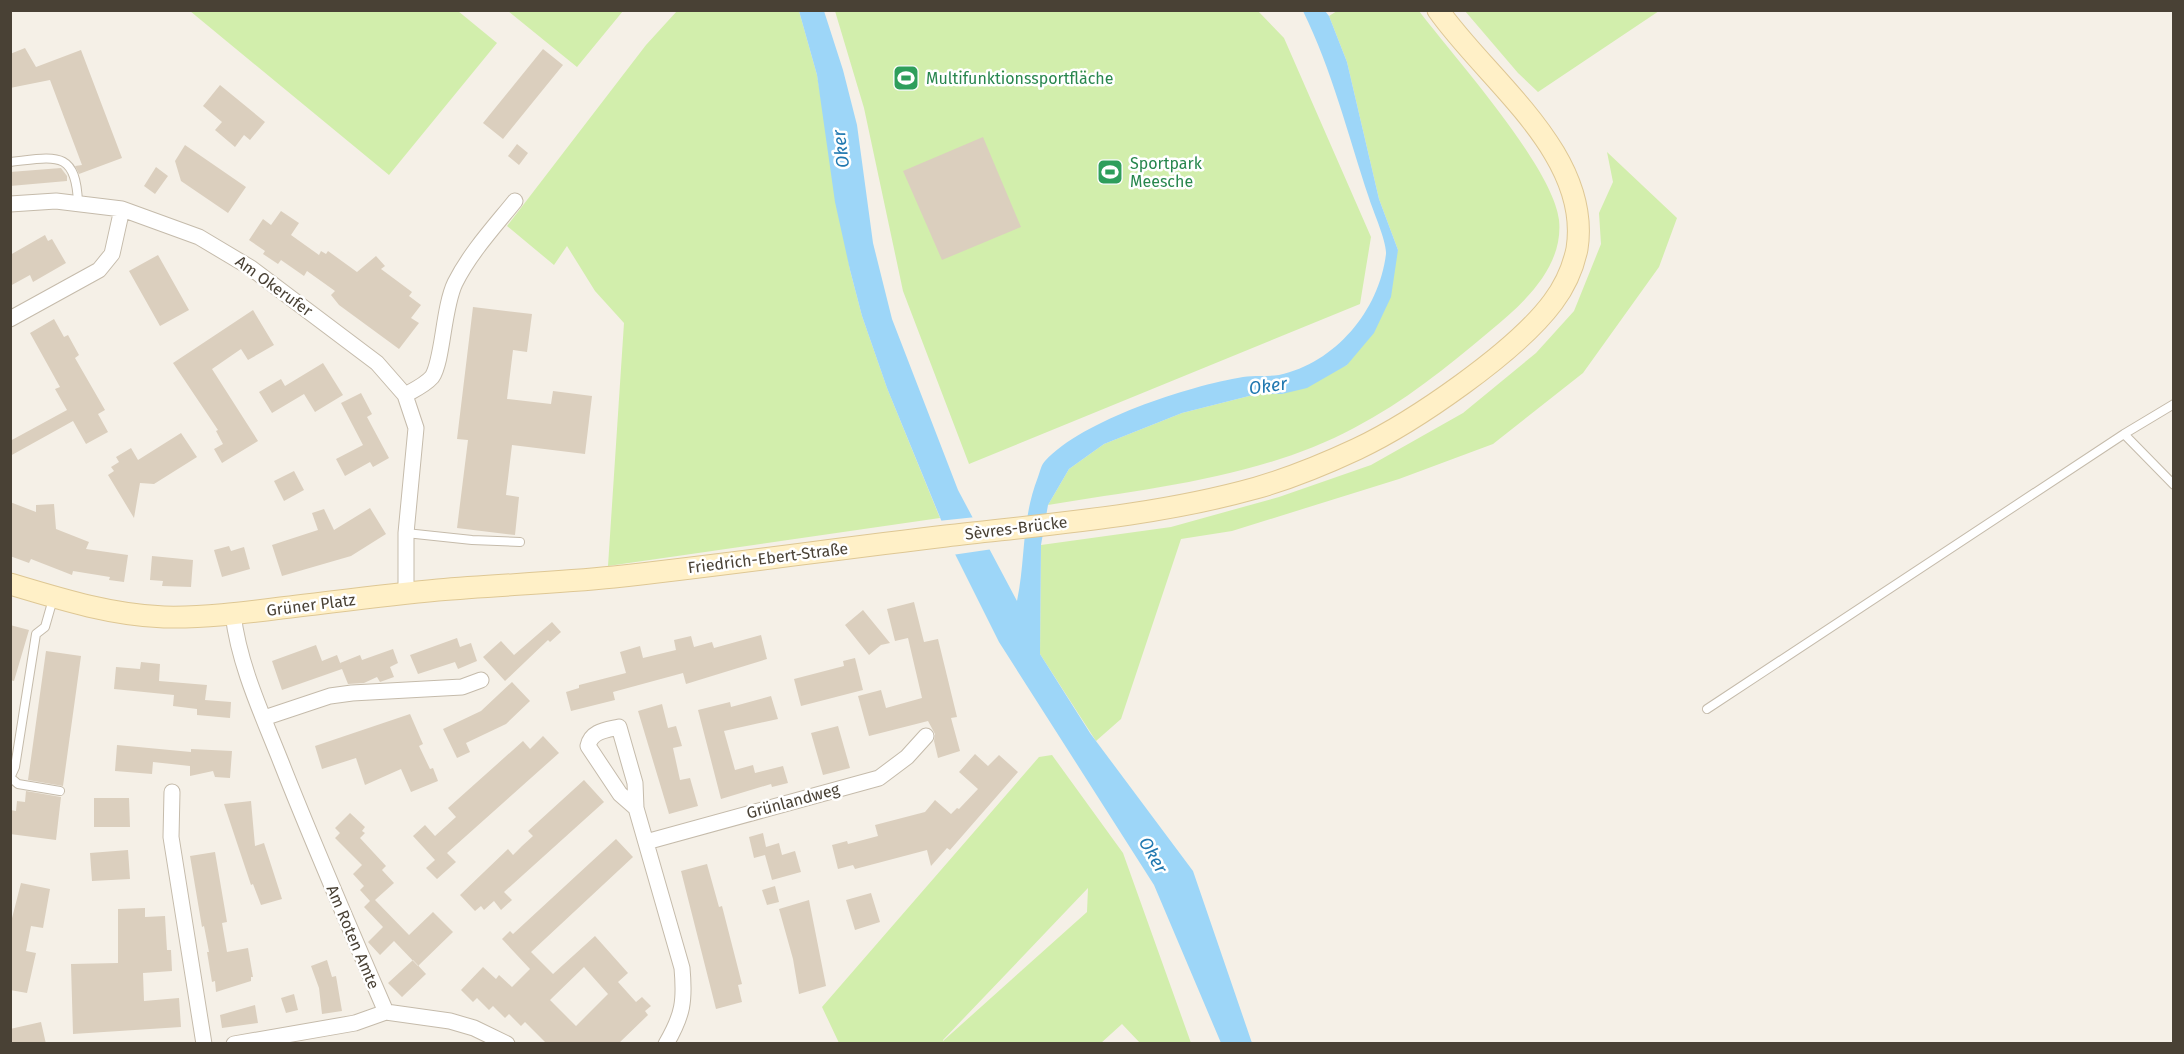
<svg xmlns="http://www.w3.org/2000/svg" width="2184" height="1054" font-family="'Fira Sans',sans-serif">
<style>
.green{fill:#d2eeac;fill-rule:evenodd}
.water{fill:#9dd6f8}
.pier{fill:#f5f0e7}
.building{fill:#dbcfbe;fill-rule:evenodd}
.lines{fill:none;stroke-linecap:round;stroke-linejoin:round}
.service-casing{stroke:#c5bbab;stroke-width:10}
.minor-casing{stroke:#c5bbab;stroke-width:17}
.secondary-casing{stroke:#dec794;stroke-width:23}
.service{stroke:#fff;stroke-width:8}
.minor{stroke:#fff;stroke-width:15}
.secondary{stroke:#fff0c7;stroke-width:21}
.labels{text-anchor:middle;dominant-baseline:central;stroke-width:5;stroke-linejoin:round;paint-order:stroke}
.leisure-label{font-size:16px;fill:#27864d;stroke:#fff;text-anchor:start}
.street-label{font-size:16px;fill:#494135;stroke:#fff}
.water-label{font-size:18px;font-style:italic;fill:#2078b0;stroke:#fff}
</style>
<rect width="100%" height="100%" fill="#f5f0e7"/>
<!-- green -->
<path class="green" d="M190,11H458L497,43L389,175Z
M508,11H623L577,67Z
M677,11H799L817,75L850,270L862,316L887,388L940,518L608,566L624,323L595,291L567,246L554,265L507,226L646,45Z
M835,11H1258L1284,38L1371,237L1360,304L969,464L903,291L864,108Z
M1337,11H1419C1454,57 1553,167 1559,220C1564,267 1523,304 1490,331C1447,367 1404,402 1354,428C1260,478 1151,488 1048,505L1069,469L1104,444L1182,413L1257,394H1282L1347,365L1398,250L1379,199L1347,62L1329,16Z
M1465,11H1659L1538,92L1518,73Z
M1607,152L1677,218L1659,267L1583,373L1493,444L1399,479L1232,531L1181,539L1121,719L1096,741L1040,654L1041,545L1171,527L1279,497L1371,465L1463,413L1536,353L1574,311L1601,244L1599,213L1613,182Z
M1052,755L1123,853L1191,1043H1140L1122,1024L1101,1043H839L822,1007L1039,757ZM1088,888L1087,912L943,1041V1040Z"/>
<!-- water -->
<path class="water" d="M799,11H824L843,70L857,125L873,243L892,319L958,490L1017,601C1026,558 1021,521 1038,477C1040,472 1041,465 1045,461C1083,420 1188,386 1243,377C1254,375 1267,377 1279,375C1335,363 1379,311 1386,254C1387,242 1373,211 1369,198C1348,135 1332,70 1303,11H1325L1329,16L1347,62L1379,199L1398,250L1391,297L1374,333L1347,365L1307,388L1282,394H1257L1182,413L1104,444L1069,469L1048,505L1041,545L1040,654L1090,733L1193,871L1252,1043H1221L1154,885L999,642L955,554L887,388L862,316L850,270L835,202L817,75Z"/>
<!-- pier -->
<path class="pier" d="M976,517L993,549L952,555L938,521Z"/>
<!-- building -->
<path class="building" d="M25,48L36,67L81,50L122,158L79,174L75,166L82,165L50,80L10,88V54Z
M543,49L563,65L503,139L483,123Z
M220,85L265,122L250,140L244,135L235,147L215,130L222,122L203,106Z
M983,137L1021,227L942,260L903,171Z
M517,144L528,153L519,165L508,156Z
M185,145L246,187L228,213L181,181L175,161Z
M156,167L168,176L155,194L144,186Z
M61,168L67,176V181L10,186V172Z
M281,211L299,223L291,235L319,255L321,251L326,254L328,251L357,272L376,256L385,266L381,269L412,292L409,296L421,305L411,318L419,323L399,349L339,305L331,295L335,291L307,271L304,276L281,260L278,264L263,254L265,251L249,240L263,219L271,225Z
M45,235L48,241L52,239L66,263L33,282L30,275L10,286V255Z
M158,255L189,310L160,326L129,271Z
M473,307L532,314L527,352L513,350L507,399L551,404L553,391L592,396L585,454L512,445L506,495L519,497L515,535L457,528L468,440L457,439Z
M253,310L274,345L248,360L241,349L212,369L258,441L222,463L214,449L223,444L216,431L218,430L173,363Z
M54,319L64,337L68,335L79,355L75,358L105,410L98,414L108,432L86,444L73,421L10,456V441L67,410L55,389L60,387L30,333Z
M323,363L343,395L315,412L304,394L272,413L259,392L281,379L285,386Z
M361,393L372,414L367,417L389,458L373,467L370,462L345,476L336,459L363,445L341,403Z
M181,433L197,457L154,484L140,483L134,518L108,475L114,471L111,467L119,462L116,457L131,448L138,460Z
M294,471L304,490L284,501L274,481Z
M10,502L36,512V505L54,504L56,529L89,542L86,549L128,555L124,582L109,580L110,577L73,571L72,575L31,559L29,563L10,556Z
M370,508L386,534L351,556L282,576L272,545L318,530L312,513L324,509L334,530Z
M229,546L231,551L244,547L250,569L222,577L214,550Z
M152,556L193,560L191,587L162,586L163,581L150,580Z
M914,602L924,642L938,639L957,717L951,718L960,751L938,758L934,741L935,734L928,721L869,736L858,696L881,690L886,708L922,698L908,638L895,641L887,609Z
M863,610L890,643L881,645L869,655L845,625Z
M552,622L561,632L550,642L548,640L505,681L483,657L501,641L514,655Z
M10,625L29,630L14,681L10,680Z
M761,635L767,659L686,684L683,673L613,692L615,700L571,711L566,692L579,688V685L626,673L620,652L640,646L643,658L676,650L674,640L691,636L694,647L712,642L714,648Z
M457,638L460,647L471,643L477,661L458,669L455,662L418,674L410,655Z
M316,645L322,661L337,655L342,668L340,663L360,655L362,660L393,649L398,663L390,667L394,677L380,682L377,677L364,683L348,684L342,669L282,690L272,661Z
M46,651L81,656L63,786L28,780Z
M855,658L863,690L801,706L794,679L844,666L843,661Z
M141,662L160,664L159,681L207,685L205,700L231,702L230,718L197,715V709L173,706L174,695L114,689L116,667L140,669Z
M512,682L530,701L506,724L466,743L470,752L457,758L443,729L481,711Z
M771,696L778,719L724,731L735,770L753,765L755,773L783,766L788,783L772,787L771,784L721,799L698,710L730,702L731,707Z
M662,704L668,728L676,726L682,746L673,748L680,780L690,778L698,806L669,814L638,711Z
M410,714L423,744L419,746L430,769L433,768L438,781L411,792L401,769L365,785L356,758L322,769L315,746Z
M838,726L850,768L823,775L811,733Z
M543,736L559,753L447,853L456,862L437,879L426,868L435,860L413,836L425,825L435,836L456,817L448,808L523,741L530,749Z
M117,745L191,752V749L232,751L230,778L215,777L213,771L190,776V766L153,762L152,774L115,771Z
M975,754L988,766L999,755L1018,772L950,850L947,848L931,866L927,850L855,869L853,865L838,869L832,845L847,841L848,844L878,836L875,825L925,812L935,800L951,814L957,808L959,809L978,789L959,772Z
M584,780L604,802L504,892L512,900L501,910L494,901L484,910L481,906L475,911L460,895L508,849L513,855L522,846L533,836L528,831Z
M26,791L61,797L56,840L10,834V810L16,811L17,801L25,802Z
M94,798H129L130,827H94Z
M251,801L255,846L264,843L282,899L261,905L253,884L251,885L224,804Z
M350,813L365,827L362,831L365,833L360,838L386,866L382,870L394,883L375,900L409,935L433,912L453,932L418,966L394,941L380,955L368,942L383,927L364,907L370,901L360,890L364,886L353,874L362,865L335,838L340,833L335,828Z
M763,833L766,847L779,843L782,855L795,851L801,872L772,880L765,855L754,858L749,837Z
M616,839L633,857L531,952L553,974L595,936L628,973L618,982L636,1002L642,997L651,1006L645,1011L648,1015L618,1044H547L525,1022L521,1026L509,1014L505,1018L493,1006L489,1010L477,998L473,1002L461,990L483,967L496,979L499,975L512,987L530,969L502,939L510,931L513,934ZM584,967L608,994L576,1026L550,1000Z
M128,850L130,879L92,881L90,853Z
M215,852L227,922L222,923L227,952L248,948L253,977H251V981L216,992L215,981L212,982L207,952H209L204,926L202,927L190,856Z
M707,864L719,907L722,906L742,984L738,985L742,1002L716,1009L681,871Z
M21,883L50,889L43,928L31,926L26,951L36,953L27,993L10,990V926Z
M775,886L779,902L767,905L762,890Z
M871,893L880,922L855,930L846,900Z
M809,900L826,986L799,994L793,959L779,909Z
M145,908V917L165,916L167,950H171L172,971L143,973L144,1001L179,998L181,1027L73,1034L71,964L118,963V909Z
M327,960L332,977L336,976L342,1011L322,1014L319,988L311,966Z
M413,960L426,974L402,997L388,983Z
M294,994L298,1010L286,1013L281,998Z
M255,1005L258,1023L222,1028L220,1015Z
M41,1022L46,1044H10V1029Z"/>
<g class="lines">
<!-- service casing -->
<g class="service-casing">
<path id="service" d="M10,162C55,157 76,149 78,203
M2124,434L2174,485
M406,533L472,540L520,542
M1707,709L2124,434L2174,404
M10,778L15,767L36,634L45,627L53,599
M11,778L18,784L60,791"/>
</g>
<!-- minor casing -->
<g class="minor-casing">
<path id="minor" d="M10,204L56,201L122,209L199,237L251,268L377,363L405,395L416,428L406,533V594
M10,319L99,270L112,254L122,209
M405,395C414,390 425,385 432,377C443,361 443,308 455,283C470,253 494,227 515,201
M233,614C239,665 262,714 281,762C314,846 350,929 386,1012
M264,718L330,696L352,693L462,687L481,680
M172,792L171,837L204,1044
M636,808L635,783L619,727C606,730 591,731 588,746L620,794L636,808L682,968C685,1001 683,1015 666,1044
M646,842L879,778L907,757L926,736
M234,1044L355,1023L386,1012L450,1021L474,1028L507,1044"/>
</g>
<!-- secondary casing -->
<g class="secondary-casing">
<path id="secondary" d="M10,584C60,599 111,615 164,617C203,618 242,613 281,608C333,602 385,595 438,590C496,585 555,583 614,577C725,565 835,549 946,536C1049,524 1156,516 1256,488C1291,478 1325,464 1357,449C1414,422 1516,352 1553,302C1565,286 1573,268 1577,249C1592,154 1487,80 1438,10"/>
</g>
<!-- service -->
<use href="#service" class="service"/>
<!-- minor -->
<use href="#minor" class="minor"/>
<!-- secondary -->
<use href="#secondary" class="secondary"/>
</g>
<!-- icons -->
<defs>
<g id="stadium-square" transform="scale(1.35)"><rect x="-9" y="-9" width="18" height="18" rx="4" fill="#2e9e5b" stroke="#fff"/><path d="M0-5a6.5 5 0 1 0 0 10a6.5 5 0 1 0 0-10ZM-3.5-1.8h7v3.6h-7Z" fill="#fff"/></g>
</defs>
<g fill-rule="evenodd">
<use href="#stadium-square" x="906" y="78"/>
<use href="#stadium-square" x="1110" y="172"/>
</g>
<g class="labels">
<!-- leisure labels -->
<g class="leisure-label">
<text x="926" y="78">Multifunktionssportfläche</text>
<text x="1130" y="163">Sportpark<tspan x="1130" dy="18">Meesche</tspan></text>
</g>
<!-- street labels -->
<g class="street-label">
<text transform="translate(274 286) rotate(36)">Am Okerufer</text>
<text transform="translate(1016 528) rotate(-7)">Sèvres-Brücke</text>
<text transform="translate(768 558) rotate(-7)">Friedrich-Ebert-Straße</text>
<text transform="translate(311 605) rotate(-7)">Grüner Platz</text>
<text transform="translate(793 801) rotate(-15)">Grünlandweg</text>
<text transform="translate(353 937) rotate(67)">Am Roten Amte</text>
</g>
<!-- water labels -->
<g class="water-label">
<text transform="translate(841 149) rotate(-97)">Oker</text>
<text transform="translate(1268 386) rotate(-8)">Oker</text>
<text transform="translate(1153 855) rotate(60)">Oker</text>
</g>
</g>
<!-- border -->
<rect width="2184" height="1054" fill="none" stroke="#494135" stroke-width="24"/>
</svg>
